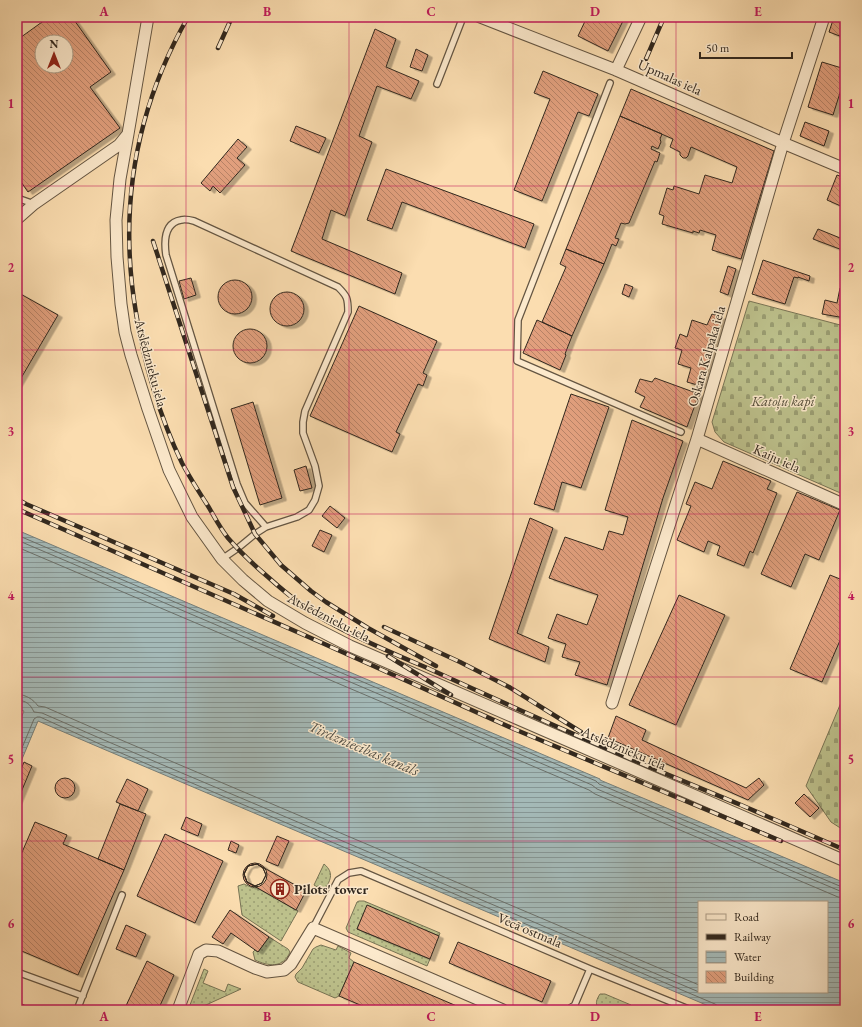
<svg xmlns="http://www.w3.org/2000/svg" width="862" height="1027" font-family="'EB Garamond',serif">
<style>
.grass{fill:url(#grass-dots);stroke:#787455}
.cemetery{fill:url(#cemetery-stones);stroke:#787455}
.water{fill:url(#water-rules);stroke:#767f7a;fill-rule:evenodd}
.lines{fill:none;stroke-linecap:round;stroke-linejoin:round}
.shore{stroke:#6b706a;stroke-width:1}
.building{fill:url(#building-back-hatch);stroke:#32281e;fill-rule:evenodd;filter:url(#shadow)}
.lane-casing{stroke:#645542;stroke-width:8}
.street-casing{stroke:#645542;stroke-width:13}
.lane{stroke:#fce9cc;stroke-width:5.5}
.street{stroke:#fce9cc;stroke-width:11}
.rail-casing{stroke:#32281e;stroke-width:4.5}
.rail{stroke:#fce9cc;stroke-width:3;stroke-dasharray:9;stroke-linecap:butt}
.grid{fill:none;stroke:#c2185b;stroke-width:1;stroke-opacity:0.55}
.labels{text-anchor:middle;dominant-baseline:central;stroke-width:3;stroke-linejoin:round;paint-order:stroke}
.street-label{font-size:14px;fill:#32281e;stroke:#fce9cc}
.park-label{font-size:14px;font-style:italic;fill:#554e3a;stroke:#fce9cc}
.poi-label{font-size:14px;font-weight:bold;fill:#32281e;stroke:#fce9cc;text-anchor:start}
.water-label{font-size:15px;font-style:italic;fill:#4e4c44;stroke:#fce9cc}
.neatline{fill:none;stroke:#c2185b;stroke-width:1.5}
.grid-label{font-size:13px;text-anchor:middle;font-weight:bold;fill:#c2185b}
</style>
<defs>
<pattern id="grass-dots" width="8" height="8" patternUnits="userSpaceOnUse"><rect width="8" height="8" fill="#bdc18c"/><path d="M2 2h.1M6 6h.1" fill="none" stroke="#9a9d72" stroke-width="1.8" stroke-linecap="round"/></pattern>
<pattern id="cemetery-stones" width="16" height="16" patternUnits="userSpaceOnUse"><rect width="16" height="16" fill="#bdc18c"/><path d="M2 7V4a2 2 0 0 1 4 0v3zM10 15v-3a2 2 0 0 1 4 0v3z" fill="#9a9d72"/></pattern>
<pattern id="water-rules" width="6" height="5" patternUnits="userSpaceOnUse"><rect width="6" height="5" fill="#a4b9b7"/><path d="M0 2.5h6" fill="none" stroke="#869694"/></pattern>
<pattern id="building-back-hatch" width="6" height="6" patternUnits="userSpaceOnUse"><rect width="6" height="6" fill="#e19f7d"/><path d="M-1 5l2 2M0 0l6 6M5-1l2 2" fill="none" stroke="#b78266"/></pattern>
<filter id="shadow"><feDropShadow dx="4.5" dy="2.5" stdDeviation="0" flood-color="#0004"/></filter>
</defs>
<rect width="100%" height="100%" fill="#fbddb0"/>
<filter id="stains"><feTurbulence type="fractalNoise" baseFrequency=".005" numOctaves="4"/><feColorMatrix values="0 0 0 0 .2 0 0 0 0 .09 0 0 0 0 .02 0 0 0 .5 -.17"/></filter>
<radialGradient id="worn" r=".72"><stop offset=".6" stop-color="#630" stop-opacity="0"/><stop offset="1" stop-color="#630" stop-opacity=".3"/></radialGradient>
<!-- grass -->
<path class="grass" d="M324,864C335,873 330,881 324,891L314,885Z
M244,884L253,888L255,886L296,910L298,911L281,941L242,915L238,886Z
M359,901H364L440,933L439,936L367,906L357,929L430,959L427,966L348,932L346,928L357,902Z
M269,937L288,949L290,952C283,969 268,966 255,960L253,952L255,950L258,952Z
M321,945L336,950L338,946L351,953L349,958L354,962L339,996L335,998L298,982L295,977L296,974L302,968L313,949L316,947Z
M204,969L208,971L203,983L225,992L228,984L241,989L195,1010H188Z
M600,994H605L631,1005L629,1010C617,1010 586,1015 600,994Z"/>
<!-- cemetery -->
<path class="cemetery" d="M749,301L844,326L845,324V495L724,442L715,432L712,422Z
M845,693V831L831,822L806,786Z"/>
<!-- water -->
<path class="water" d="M17,530L600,779V780L845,883V1010H718L101,748L38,721L17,771V728L24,711L17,709ZM699,902H827V992H699Z"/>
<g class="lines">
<!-- shore -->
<path class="shore" d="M17,535L596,781L599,784L842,887H845
M17,540L592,785L597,789L840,891L845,892
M17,547L589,790L595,794L838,897L845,898
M17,694C26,695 33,699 38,706L45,707L107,734L699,985
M17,700C27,701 30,704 34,712L42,713L104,740L699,992
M17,760L34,719L37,717H40L102,745L715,1004L718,1006V1010"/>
</g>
<!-- building -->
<path class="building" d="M49,17H72L111,72L90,87L120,128L28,192L17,176V40ZM42,42H66V66H42Z
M587,17H625L608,51L578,36Z
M834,17H845V38L829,32Z
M375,29L396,39L386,67L419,81L411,99L377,86L359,136L372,142L345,216L331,210L322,239L402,273L395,294L291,251Z
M416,49L428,55L422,71L410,67Z
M822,62L845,69V77L833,115L808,107Z
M543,71L598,94L589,116L578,112L542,201L514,190L550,99L534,93Z
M631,89L774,151L741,259L712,250L716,235L700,230L699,233L693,231V233L662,224L664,216L659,214L667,188L673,190L674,186L699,194L705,175L732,183L737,167L691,147L688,156L686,158H683L680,155V152L670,147L673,139L620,116Z
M620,116L662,134L660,139L661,142L658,149L652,146L651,149L660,153L657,162L655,161L629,223L625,224L621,223L615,238L619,239L616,246L612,244L604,264L566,249Z
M805,122L829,131L824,146L800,136Z
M296,126L326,138L319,153L290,141Z
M238,139L247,147L237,158L245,165L220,193L213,186L210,191L201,183Z
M386,169L534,224L525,248L402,202L392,229L367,220Z
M837,175L845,178V201L843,207L827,200Z
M818,229L845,240V251L813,239Z
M566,249L604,264L572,336L542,322L566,267L560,264Z
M763,260L810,276L809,281L798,277V278L794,277L785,304L752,294Z
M728,266L736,269L728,295L720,292Z
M191,278L196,295L184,299L179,281Z
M218 297a17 17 0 1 1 34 0a17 17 0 1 1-34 0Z
M625,284L633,287L629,297L622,294Z
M840,288L845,289V318L822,314L825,300L837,303Z
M17,292L58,315L17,385Z
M270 309a17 17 0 1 1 34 0a17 17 0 1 1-34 0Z
M359,306L437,341L423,373L427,375L423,386L418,384L396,432L400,434L392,452L310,416Z
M712,314L722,317L701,386L687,382L691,368L678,364L682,350L675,348L680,334L687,337L692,320L707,325Z
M537,320L572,336L565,354L566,355L560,370L523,353Z
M233 346a17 17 0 1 1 34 0a17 17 0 1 1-34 0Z
M655,378L699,394L687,427L640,407L645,397L635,392L640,379L652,382Z
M571,394L609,407L581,488L562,482L554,510L534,504Z
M253,402L282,498L260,505L231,409Z
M632,420L683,441L663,498L607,685L575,675L580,662L562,657L566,644L548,638L557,614L587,625L598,595L549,578L565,537L603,550L609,531L623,535L628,517L605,510Z
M723,461L771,481L767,489L777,493L753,553L750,551L744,566L717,555L720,546L708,541L704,552L677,540L691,506L686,504L695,482L712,489Z
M306,466L312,488L300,491L294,470Z
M797,492L840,510L819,560L805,554L791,587L761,574Z
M330,506L345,518L337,528L322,516Z
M530,518L553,528L517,633L549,647L545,662L489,639Z
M320,530L332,535L324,552L312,546Z
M830,575L845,581V629L822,682L790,669Z
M679,595L725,615L676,725L629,705Z
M616,716L646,730L642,740L746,788L759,778L764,785L748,800L608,738Z
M24,762L32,766L17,802V779Z
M55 788a10 10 0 1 1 20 0a10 10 0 1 1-20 0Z
M127,779L148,789L138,811L116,802Z
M804,794L819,808L810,817L795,803Z
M120,804L146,814L124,870L98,859Z
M186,817L202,824L198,836L181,829Z
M35,822L67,835L63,844L124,870L78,975L17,949V864Z
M165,834L223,861L195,923L137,896Z
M277,836L289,841L278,866L266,861Z
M231,841L239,845L236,853L228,850Z
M243 875a12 12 0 1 1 24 0a12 12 0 1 1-24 0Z
M257,864L306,891L296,910L247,882L244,874L248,866Z
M257,864L263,868L266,875L262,883L255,886L247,882L244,874L248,866Z
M257,864L263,868L266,875L262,883L255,886L247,882L244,874L248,866Z
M367,905L439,936L430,959L357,929Z
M230,910L269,937L258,952L231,933L223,944L212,937Z
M126,925L146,934L136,957L116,949Z
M458,942L551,981L542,1002L449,963Z
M147,961L174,975L158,1010H124Z
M354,962L466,1010H372L339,996Z
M17,1002L35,1010H17Z"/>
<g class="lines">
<!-- lane casing -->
<g class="lane-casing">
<path id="lane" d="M610,83L518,320L517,361L681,432
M437,84L463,17
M17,195L20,199L34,204
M222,559L238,548L255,534L266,527L297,517L309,510L315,500L319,486L315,466L303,433V422L305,411L348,312C348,298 347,296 338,287L194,221C190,220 185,219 181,220C164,223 164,241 166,255L237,484L245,503L266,527
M313,928L338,880L349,873L361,871L590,969L691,1010
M17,972L83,996
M573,1009L590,969
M77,1010L122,895"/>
</g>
<!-- street casing -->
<g class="street-casing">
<path id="street" d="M480,17L616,70L783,143L845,169
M616,70L641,17
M128,134L120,179L116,220L117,257L121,304L125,332L131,355L148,409L169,470L192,517L222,559L243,580L268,601L305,623L350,646L845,861
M17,219L34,204L119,145L128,134L148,17
M697,439L845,505
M612,703L697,439L783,143L824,17
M178,1010L199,954L206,950L218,951L255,968L267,972L284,970L291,964L313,928L503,1010
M572,1010L573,1009V1010"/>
</g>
<!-- lane -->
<use href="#lane" class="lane"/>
<!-- street -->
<use href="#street" class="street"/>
<!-- rail casing -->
<g class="rail-casing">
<path id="rail" d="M188,17C135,110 118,207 136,313C144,363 160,418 182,463C190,478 199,492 208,506C214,516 220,528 228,538C240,552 254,565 268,577C288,595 310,613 334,625C363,641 394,654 425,667C454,680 482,693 511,706C551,724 591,742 631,759C668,775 705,790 741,805C776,820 810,835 845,850
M218,48L232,17
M646,59L664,17
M153,241L233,487L255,534L281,565L311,591L326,602L368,628L436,666
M17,499L26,504L234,594L273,616
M17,509L320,642L514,729L781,841
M384,627L460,662L509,687L581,732
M388,656L451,695"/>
</g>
<!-- rail -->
<use href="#rail" class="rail"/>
</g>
<!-- grid -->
<path class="grid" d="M186,17V1010M349,17V1010M513,17V1010M676,17V1010M17,186H845M17,350H845M17,514H845M17,677H845M17,841H845"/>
<!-- icons -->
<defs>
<g id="building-ring" transform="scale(1)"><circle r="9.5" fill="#fce9cc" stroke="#8f2418" stroke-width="1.5"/><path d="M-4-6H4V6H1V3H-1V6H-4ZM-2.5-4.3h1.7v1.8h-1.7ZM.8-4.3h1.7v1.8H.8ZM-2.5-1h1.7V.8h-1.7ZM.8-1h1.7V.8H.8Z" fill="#8f2418"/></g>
</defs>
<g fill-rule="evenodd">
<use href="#building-ring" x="280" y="889"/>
</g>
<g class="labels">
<!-- street labels -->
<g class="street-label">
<text transform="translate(670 77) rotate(24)">Upmalas iela</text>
<text transform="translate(706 356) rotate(-74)">Oskara Kalpaka iela</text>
<text transform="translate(151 363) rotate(75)">Atslēdznieku iela</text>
<text transform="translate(777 458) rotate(24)">Kaiju iela</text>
<text transform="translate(329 617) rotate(27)">Atslēdznieku iela</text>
<text transform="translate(624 748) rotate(23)">Atslēdznieku iela</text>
<text transform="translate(530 930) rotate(23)">Vecā ostmala</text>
</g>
<!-- park labels -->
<g class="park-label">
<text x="783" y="401">Katoļu kapi</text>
</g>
<!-- poi labels -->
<g class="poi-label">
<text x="294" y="889">Pilots' tower</text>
</g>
<!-- water labels -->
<g class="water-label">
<text transform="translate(364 748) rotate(23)">Tirdzniecības kanāls</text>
</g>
</g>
<!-- margin -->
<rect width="862" height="1027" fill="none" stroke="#fbddb0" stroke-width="44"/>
<!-- legend -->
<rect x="698" y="901" width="130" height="92" fill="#fce9cc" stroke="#ab9c86"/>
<rect x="706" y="914" width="20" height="6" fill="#fce9cc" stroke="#ab9c86"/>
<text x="734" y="921" font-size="12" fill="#32281e">Road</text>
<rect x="706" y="934" width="20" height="6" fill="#32281e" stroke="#ab9c86"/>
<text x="734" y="941" font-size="12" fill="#32281e">Railway</text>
<rect x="706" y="951" width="20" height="12" fill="url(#water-rules)" stroke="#ab9c86"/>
<text x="734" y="961" font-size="12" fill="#32281e">Water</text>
<rect x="706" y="971" width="20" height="12" fill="url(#building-back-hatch)" stroke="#ab9c86"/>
<text x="734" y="981" font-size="12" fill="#32281e">Building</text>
<!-- north arrow -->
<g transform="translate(54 54)"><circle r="19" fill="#fce9cc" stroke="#ab9c86"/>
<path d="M0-3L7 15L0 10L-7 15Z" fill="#8f2418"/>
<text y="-6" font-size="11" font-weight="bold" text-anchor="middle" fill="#32281e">N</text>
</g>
<!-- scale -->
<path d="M700 52v6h92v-6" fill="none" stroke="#32281e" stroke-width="2"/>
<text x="706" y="52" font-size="12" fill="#32281e" stroke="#fce9cc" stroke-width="3" paint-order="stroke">50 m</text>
<rect x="22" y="22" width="818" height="983" class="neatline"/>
<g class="grid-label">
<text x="104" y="16">A</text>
<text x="267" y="16">B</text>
<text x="431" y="16">C</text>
<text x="595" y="16">D</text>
<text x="758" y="16">E</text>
<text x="11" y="108">1</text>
<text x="851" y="108">1</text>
<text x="11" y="272">2</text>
<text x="851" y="272">2</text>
<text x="11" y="436">3</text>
<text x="851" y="436">3</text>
<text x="11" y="600">4</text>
<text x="851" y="600">4</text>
<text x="11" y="764">5</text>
<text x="851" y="764">5</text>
<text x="11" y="928">6</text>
<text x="851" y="928">6</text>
<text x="104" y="1021">A</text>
<text x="267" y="1021">B</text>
<text x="431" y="1021">C</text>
<text x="595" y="1021">D</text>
<text x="758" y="1021">E</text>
</g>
<rect width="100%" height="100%" filter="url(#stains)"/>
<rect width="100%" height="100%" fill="url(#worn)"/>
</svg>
